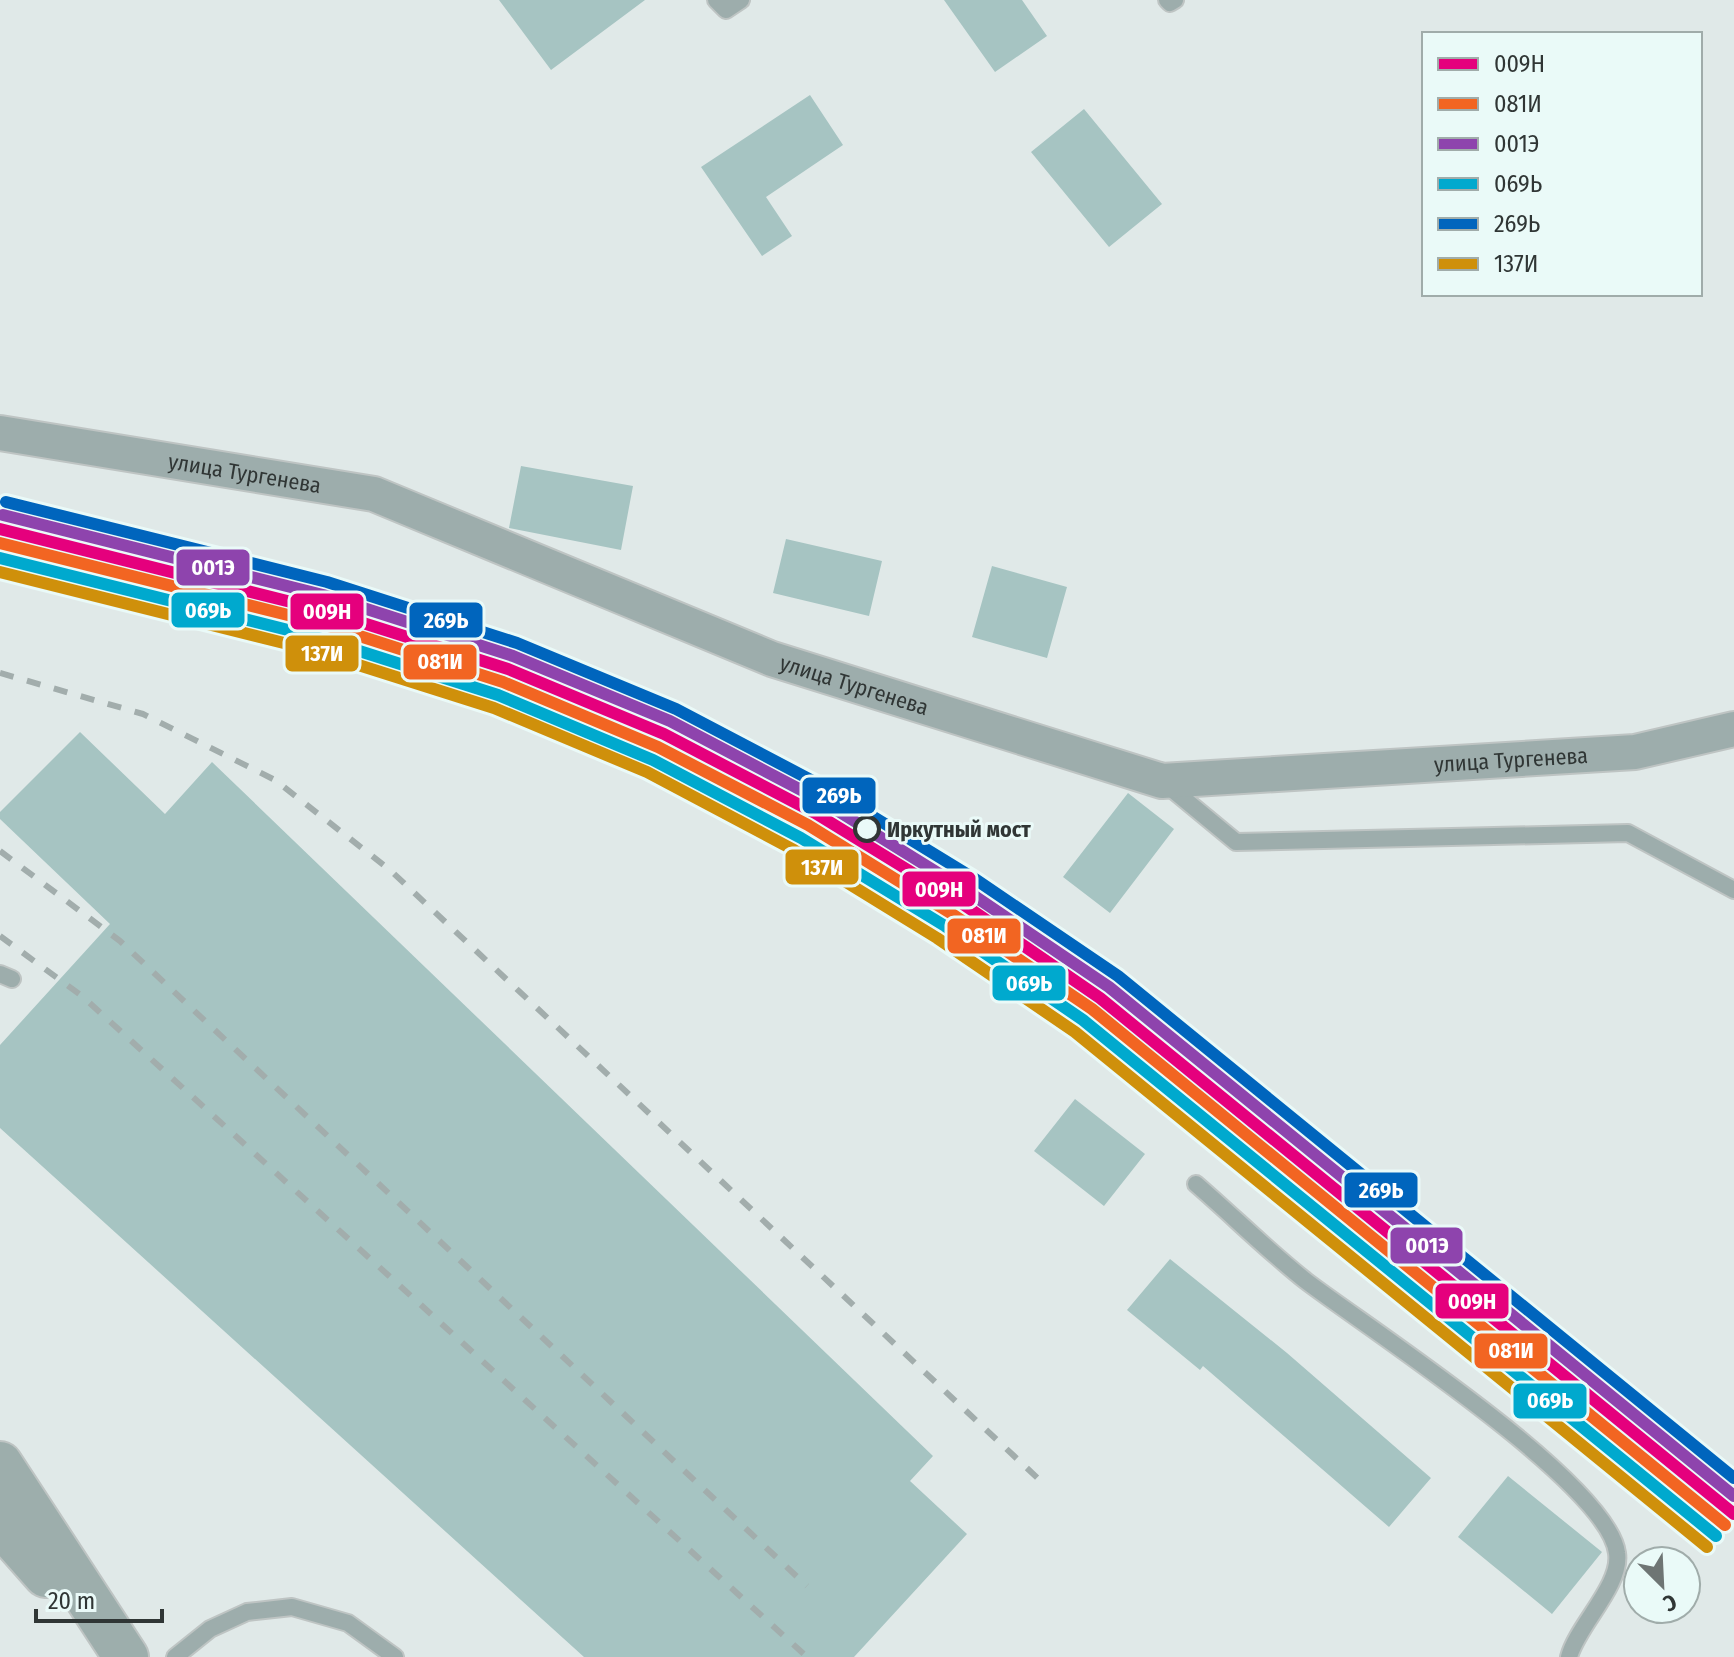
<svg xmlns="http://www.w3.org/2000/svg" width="1734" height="1657" font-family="'Fira Sans Condensed',sans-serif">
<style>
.building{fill:#a6c4c2}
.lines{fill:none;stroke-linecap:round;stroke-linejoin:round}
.service-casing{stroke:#bec4c3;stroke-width:20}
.minor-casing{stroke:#bec4c3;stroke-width:38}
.primary-casing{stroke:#bec4c3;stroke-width:48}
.service{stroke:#9dadac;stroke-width:16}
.minor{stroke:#9dadac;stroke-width:34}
.primary{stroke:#9daeac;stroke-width:44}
.rail{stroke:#a2adac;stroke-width:6;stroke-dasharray:14 14;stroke-linecap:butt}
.rail-1-casing{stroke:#eafaf8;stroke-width:18}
.rail-2-casing{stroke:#eafaf8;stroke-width:18}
.rail-3-casing{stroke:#eafaf8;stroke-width:18}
.rail-4-casing{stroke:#eafaf8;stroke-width:18}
.rail-5-casing{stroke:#eafaf8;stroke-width:18}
.rail-6-casing{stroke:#eafaf8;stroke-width:18}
.rail-1{stroke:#e5007d;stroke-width:12}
.rail-2{stroke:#f26522;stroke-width:12}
.rail-3{stroke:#8e44ad;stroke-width:12}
.rail-4{stroke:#00a9ce;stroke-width:12}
.rail-5{stroke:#0065bd;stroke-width:12}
.rail-6{stroke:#cf900b;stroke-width:12}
.stop-dot{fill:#eafaf8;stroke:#303635;stroke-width:4}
.labels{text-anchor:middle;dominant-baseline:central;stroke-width:6;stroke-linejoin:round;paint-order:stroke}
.street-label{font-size:22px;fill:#303635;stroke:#eafaf8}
.stop-label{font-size:22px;font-weight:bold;fill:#303635;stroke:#eafaf8;text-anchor:start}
.line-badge{stroke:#eafaf8;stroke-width:3}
.badge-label{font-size:22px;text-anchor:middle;font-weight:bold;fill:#fff}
</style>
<rect width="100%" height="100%" fill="#e0e9e8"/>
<!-- building -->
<path class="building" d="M499,0H645L551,70Z
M944,0H1022L1047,36L995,72Z
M810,95L843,145L766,197L792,236L762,256L701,167Z
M1084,109L1162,204L1109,247L1031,152Z
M521,466L633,486L621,550L509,528Z
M786,539L882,561L869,616L773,593Z
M992,566L1067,587L1047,658L972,637Z
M80,732L165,814L212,762L933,1456L910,1481L967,1534L854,1657H584L0,1128V1045L110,924L0,819V812Z
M1128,793L1174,829L1110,913L1063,877Z
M1075,1099L1145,1154L1104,1206L1034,1151Z
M1170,1259L1287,1353L1431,1478L1389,1527L1203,1366L1200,1370L1127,1310Z
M1508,1476L1602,1552L1552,1614L1458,1537Z"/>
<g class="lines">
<!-- service casing -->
<g class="service-casing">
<path id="service" d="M716,0L726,10L741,0
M1167,0L1170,3L1175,0
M1167,785L1236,842L1628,833L1734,890
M0,974L12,979
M1196,1184C1233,1216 1268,1251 1306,1281C1369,1329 1608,1483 1617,1553C1622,1585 1577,1626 1569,1657
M175,1657L210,1629L247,1612L292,1607L348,1623L395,1657"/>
</g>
<!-- minor casing -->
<g class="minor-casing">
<g id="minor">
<path id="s1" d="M0,433L374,494L772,659L1162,781L1635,752L1734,729"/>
</g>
</g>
<!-- primary casing -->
<g class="primary-casing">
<path id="primary" d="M0,1464L126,1657
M0,1523L46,1575"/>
</g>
<!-- service -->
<use href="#service" class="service"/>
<!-- minor -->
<use href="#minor" class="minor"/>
<!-- primary -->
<use href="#primary" class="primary"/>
<!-- rail -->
<path class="rail" d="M0,673L143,714L275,780L390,870L1046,1486
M0,851L120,941L807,1586
M0,936L82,996L807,1657"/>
<!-- rail-1 casing -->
<g class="rail-1-casing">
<path id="rail-1" d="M0,529L319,609L508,669L664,734L815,813L960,902L1100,998L1734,1514"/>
</g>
<!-- rail-2 casing -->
<g class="rail-2-casing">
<path id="rail-2" d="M0,543L316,622L503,682L658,747L808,825L952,914L1092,1009L1725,1525"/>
</g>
<!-- rail-3 casing -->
<g class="rail-3-casing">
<path id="rail-3" d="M3,515L323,595L513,656L670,721L822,801L967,891L1109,987L1734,1496"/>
</g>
<!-- rail-4 casing -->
<g class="rail-4-casing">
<path id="rail-4" d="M0,558L312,636L498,695L653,760L801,838L945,926L1083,1020L1716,1536"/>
</g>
<!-- rail-5 casing -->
<g class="rail-5-casing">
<path id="rail-5" d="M6,502L327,582L517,643L676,709L828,789L975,879L1118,976L1734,1478"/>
</g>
<!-- rail-6 casing -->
<g class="rail-6-casing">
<path id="rail-6" d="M0,572L308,649L494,708L647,772L794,850L937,938L1075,1032L1707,1547"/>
</g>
<!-- rail-1 -->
<use href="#rail-1" class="rail-1"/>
<!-- rail-2 -->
<use href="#rail-2" class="rail-2"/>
<!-- rail-3 -->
<use href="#rail-3" class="rail-3"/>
<!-- rail-4 -->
<use href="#rail-4" class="rail-4"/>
<!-- rail-5 -->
<use href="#rail-5" class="rail-5"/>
<!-- rail-6 -->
<use href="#rail-6" class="rail-6"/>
</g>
<!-- markers -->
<circle class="stop-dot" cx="867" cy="829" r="12"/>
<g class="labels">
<!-- street labels -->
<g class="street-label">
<text stroke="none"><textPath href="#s1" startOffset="248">улица Тургенева</textPath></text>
<text stroke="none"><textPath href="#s1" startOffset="896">улица Тургенева</textPath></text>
<text stroke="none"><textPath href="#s1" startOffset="1568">улица Тургенева</textPath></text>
</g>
<!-- stop labels -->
<g class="stop-label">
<text x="887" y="829">Иркутный мост</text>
</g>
</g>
<g class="line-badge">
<rect x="175" y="548" width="76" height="39" rx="8" fill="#8e44ad"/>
<rect x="170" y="591" width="76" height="38" rx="8" fill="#00a9ce"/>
<rect x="289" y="592" width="76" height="39" rx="8" fill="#e5007d"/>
<rect x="408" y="601" width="76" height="38" rx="8" fill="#0065bd"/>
<rect x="284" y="634" width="76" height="39" rx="8" fill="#cf900b"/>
<rect x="402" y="643" width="76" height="38" rx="8" fill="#f26522"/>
<rect x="801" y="776" width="76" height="39" rx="8" fill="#0065bd"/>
<rect x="784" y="848" width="76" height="38" rx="8" fill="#cf900b"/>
<rect x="901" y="870" width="76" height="38" rx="8" fill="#e5007d"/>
<rect x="946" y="917" width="76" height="38" rx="8" fill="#f26522"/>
<rect x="991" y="964" width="76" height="38" rx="8" fill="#00a9ce"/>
<rect x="1343" y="1171" width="76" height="38" rx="8" fill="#0065bd"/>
<rect x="1389" y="1226" width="75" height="39" rx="8" fill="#8e44ad"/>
<rect x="1434" y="1282" width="76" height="38" rx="8" fill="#e5007d"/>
<rect x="1473" y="1332" width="76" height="38" rx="8" fill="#f26522"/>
<rect x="1512" y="1382" width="76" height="38" rx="8" fill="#00a9ce"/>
</g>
<g class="badge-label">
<text x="213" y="575">001Э</text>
<text x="208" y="618">069Ь</text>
<text x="327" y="619">009Н</text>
<text x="446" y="628">269Ь</text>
<text x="322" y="661">137И</text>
<text x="440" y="669">081И</text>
<text x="839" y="803">269Ь</text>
<text x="822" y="875">137И</text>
<text x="939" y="897">009Н</text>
<text x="984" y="943">081И</text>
<text x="1029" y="991">069Ь</text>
<text x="1381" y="1198">269Ь</text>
<text x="1427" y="1253">001Э</text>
<text x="1472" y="1309">009Н</text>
<text x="1511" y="1358">081И</text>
<text x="1550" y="1408">069Ь</text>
</g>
<!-- legend -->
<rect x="1422" y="32" width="280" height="264" fill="#eafaf8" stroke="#a0acaa" stroke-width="2"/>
<rect x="1438" y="58" width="40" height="12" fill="#e5007d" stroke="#a0acaa" stroke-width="2"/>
<text x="1494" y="72" font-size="24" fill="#303635">009Н</text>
<rect x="1438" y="98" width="40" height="12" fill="#f26522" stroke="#a0acaa" stroke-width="2"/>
<text x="1494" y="112" font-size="24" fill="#303635">081И</text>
<rect x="1438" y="138" width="40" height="12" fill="#8e44ad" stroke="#a0acaa" stroke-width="2"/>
<text x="1494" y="152" font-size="24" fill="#303635">001Э</text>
<rect x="1438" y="178" width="40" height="12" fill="#00a9ce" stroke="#a0acaa" stroke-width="2"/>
<text x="1494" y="192" font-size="24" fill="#303635">069Ь</text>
<rect x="1438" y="218" width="40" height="12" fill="#0065bd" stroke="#a0acaa" stroke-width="2"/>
<text x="1494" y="232" font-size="24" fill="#303635">269Ь</text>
<rect x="1438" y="258" width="40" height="12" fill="#cf900b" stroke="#a0acaa" stroke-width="2"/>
<text x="1494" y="272" font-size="24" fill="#303635">137И</text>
<!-- north arrow -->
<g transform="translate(1662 1585) rotate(156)"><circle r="38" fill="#eafaf8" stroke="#a0acaa" stroke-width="2"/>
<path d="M0-6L14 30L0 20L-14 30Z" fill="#6e7574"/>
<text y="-12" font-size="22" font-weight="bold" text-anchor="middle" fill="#303635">С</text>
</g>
<!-- scale -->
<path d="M36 1609v12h126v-12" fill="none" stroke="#303635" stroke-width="4"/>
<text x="48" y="1609" font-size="24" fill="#303635" stroke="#eafaf8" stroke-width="6" paint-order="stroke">20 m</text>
</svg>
